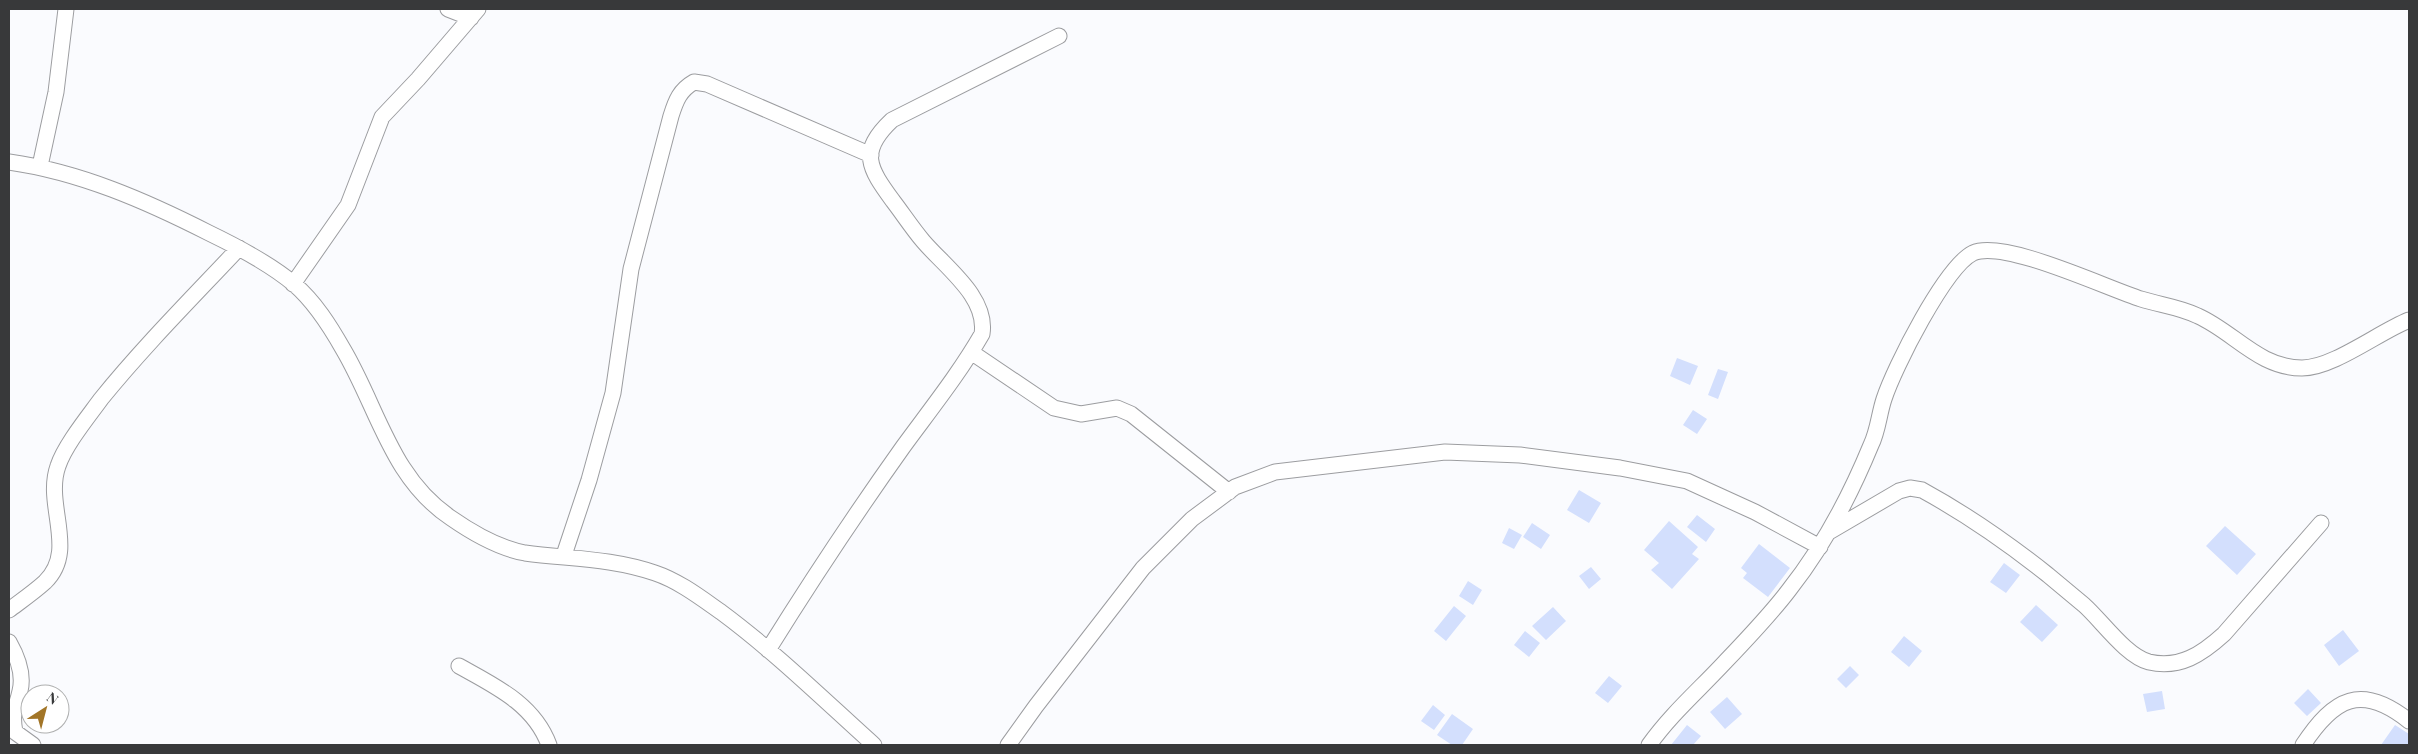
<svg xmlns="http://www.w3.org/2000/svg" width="2418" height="754" font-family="'Playfair Display',serif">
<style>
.building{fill:#d3dffd}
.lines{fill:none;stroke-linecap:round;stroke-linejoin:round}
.minor-casing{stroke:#9c9da0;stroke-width:17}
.minor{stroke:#fff;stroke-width:15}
</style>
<rect width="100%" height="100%" fill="#fafbfe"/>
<!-- building -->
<path class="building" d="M1677,358L1698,366L1690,385L1670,376Z
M1718,369L1728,372L1718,399L1708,395Z
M1693,410L1707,419L1697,434L1683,425Z
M1579,490L1601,503L1589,523L1567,510Z
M1697,515L1715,529L1706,542L1687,527Z
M1669,521L1698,547L1692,554L1699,559L1672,589L1651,570L1659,563L1644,550Z
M1532,523L1550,535L1541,549L1523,537Z
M2225,526L2256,554L2237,575L2206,546Z
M1509,528L1522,535L1514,549L1502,543Z
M1759,544L1790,568L1768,597L1743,578L1747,573L1741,568Z
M2004,563L2020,575L2006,593L1990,582Z
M1591,567L1601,579L1589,589L1579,576Z
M1468,581L1482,590L1473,605L1459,596Z
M2036,605L2058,625L2042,642L2020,622Z
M1454,606L1466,616L1446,641L1434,631Z
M1553,607L1566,621L1546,640L1532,626Z
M2343,630L2359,651L2339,666L2324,645Z
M1525,631L1540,643L1529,657L1514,645Z
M1904,636L1922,651L1909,667L1891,652Z
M1850,666L1859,675L1846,688L1837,679Z
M1609,676L1622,686L1608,703L1595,693Z
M2308,689L2321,703L2307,716L2294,703Z
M2162,691L2165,709L2147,712L2143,694Z
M1727,697L1742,714L1725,729L1710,712Z
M1433,705L1445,715L1434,730L1421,721Z
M1452,714L1473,729L1462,745H1452L1437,735Z
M1687,725L1701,736L1693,745H1671Z
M2395,725L2409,734V745H2381Z"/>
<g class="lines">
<!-- minor casing -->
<g class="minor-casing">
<path id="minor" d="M448,9L471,18
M9,162C80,172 146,201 209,233C238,247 269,263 294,284C315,302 330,326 343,349C378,408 391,478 451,518C474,534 498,548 525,553C570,559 611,558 655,573C679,581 701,598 721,612C775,652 824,700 874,745
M40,166L56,92L66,9
M293,284L348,205L382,117L418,79L478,9
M971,352L1054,408L1081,414L1117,408L1131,414L1229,492
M1829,532L1899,491L1910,488L1922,490C1966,514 2009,544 2048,575C2060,585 2072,595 2084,605C2102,621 2126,656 2149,662C2180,669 2202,654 2224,634L2321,523
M564,555L589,480L613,393L631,269L671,116C676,100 680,90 694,82L707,84L871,155
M9,610C21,601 34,592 45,582C78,550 44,505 58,466C65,445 88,417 101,399C144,346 192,298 239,248
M9,642C17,656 24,675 20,691C16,710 11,711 15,732L33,745
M768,650C811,581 856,513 903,447C930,410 959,374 982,334C988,297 945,267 923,241C912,228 903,214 893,201C869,168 858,152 892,120L1059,36
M459,666C495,686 534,704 549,745
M1008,745L1036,706L1143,568L1192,519L1235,487L1275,472L1445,452L1520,455L1620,468L1687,481L1755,512L1820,547
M1649,745C1671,714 1699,690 1725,662C1747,639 1770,615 1789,590C1823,547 1850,496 1871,445C1878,431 1879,414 1884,399C1894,368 1945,267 1973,253C2004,239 2106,288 2141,299C2160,305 2180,307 2198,316C2234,332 2259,368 2302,368C2333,368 2379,332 2409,320
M2303,745C2334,698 2361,683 2409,721"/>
</g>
<!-- minor -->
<use href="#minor" class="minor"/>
</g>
<!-- border -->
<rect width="2418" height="754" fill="none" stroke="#38393a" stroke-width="20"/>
<!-- north arrow -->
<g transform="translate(45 709) rotate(36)"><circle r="24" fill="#ffffff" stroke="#afb0b0"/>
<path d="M0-4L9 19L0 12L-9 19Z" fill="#a27527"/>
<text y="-8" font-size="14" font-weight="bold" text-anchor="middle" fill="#38393a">N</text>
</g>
</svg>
